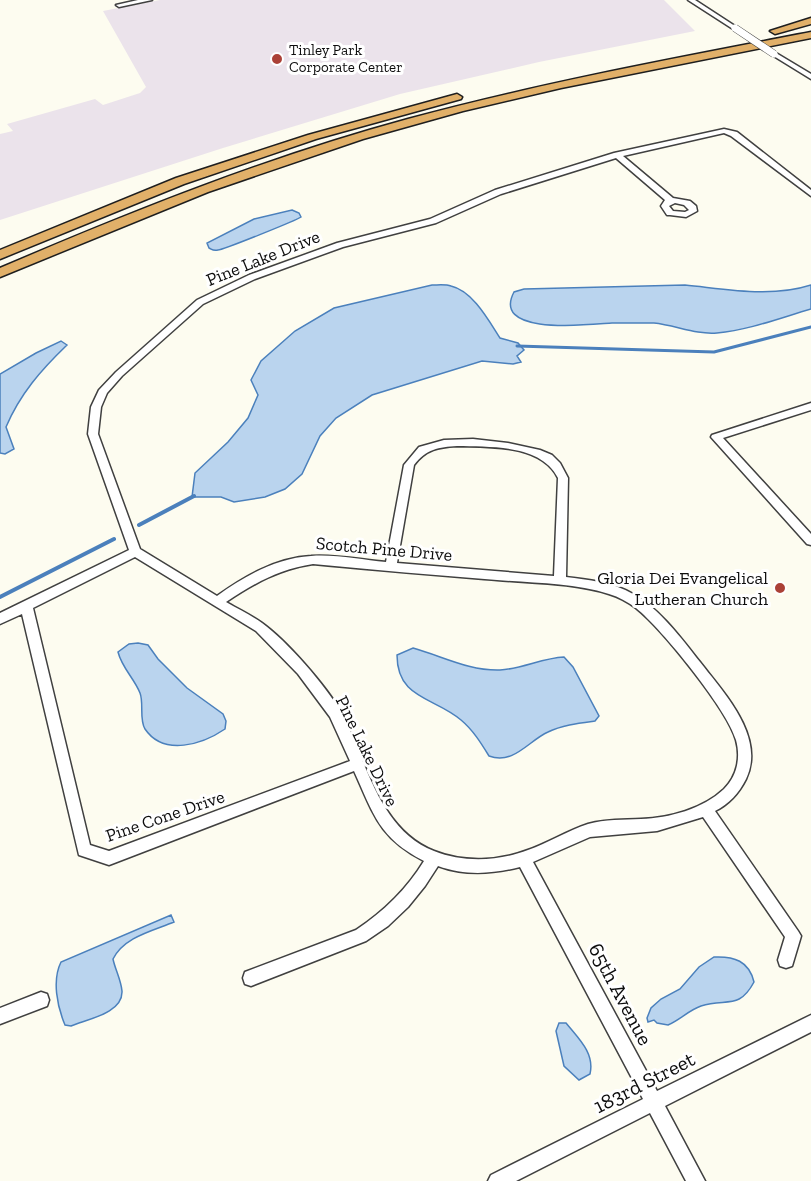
<svg xmlns="http://www.w3.org/2000/svg" width="811" height="1181" font-family="'Zilla Slab',serif">
<style>
.industrial{fill:#ebe3eb}
.water{fill:#bad4ee;stroke:#4b80bc;stroke-width:1.5}
.lines{fill:none;stroke-linecap:round;stroke-linejoin:round}
.stream-far1{stroke:#4b80bc;stroke-width:3}
.stream{stroke:#4b80bc;stroke-width:4}
.minor-casing{stroke:#404040;stroke-width:3}
.highway-casing{stroke:#1e1e1e;stroke-width:3}
.minor{fill:#fff;fill-rule:evenodd}
.highway{fill:#e1b069;fill-rule:evenodd}
.minor-bridge-casing{stroke:#404040;stroke-width:8;stroke-linecap:butt}
.minor-bridge{stroke:#fff;stroke-width:7}
.poi-dot{fill:#ab4137;stroke:#fff;stroke-width:2}
.labels{text-anchor:middle;dominant-baseline:central;stroke-width:6;stroke-linejoin:round;paint-order:stroke}
.far-poi-label{font-size:15px;fill:#0d0d0d;stroke:#fff;text-anchor:start}
.street-label{font-size:18px;fill:#0d0d0d;stroke:#fff}
.poi-label{font-size:18px;fill:#0d0d0d;stroke:#fff;text-anchor:end}
.near-street-label{font-size:21px;fill:#0d0d0d;stroke:#fff}
</style>
<rect width="100%" height="100%" fill="#fdfcf0"/>
<!-- industrial -->
<path class="industrial" d="M160,0H664L695,31L539,62L400,94L223,148L0,220V134L13,131L7,124L95,99L103,105L140,93L146,87L103,11Z"/>
<!-- water -->
<path class="water" d="M292,210L299,213L301,217C297,220 223,250 218,250C213,251 213,250 209,248L207,243L254,219Z
M432,285C438,285 446,284 451,286C473,291 489,321 500,338L518,343L524,350L517,356L521,362L513,364L482,361L372,395L336,418L320,436L302,474L285,489L265,497L234,502L221,497H192L195,473L228,442L248,418L258,395L251,380L261,361L295,331L334,308Z
M685,285C726,289 771,298 811,285V309C780,318 749,330 717,333C696,335 675,325 654,323C640,323 626,323 612,323C593,324 490,337 514,292L524,289Z
M61,341L67,345C41,370 20,394 6,427L14,449L5,454L0,453V374L36,353Z
M138,643L148,645L158,659L187,688L223,714L226,721L225,729C203,744 164,757 145,729C139,720 144,703 140,693C134,678 122,668 118,652L129,644Z
M413,648C442,656 469,671 500,670C522,669 542,658 564,657L573,667L599,716L595,721C580,723 562,725 548,732C528,741 514,765 489,756C481,743 473,730 461,720C434,697 397,699 397,655Z
M171,915L174,922C152,931 124,937 113,959C115,969 121,980 122,991C123,1013 88,1019 71,1026L65,1025C57,1006 52,980 61,962Z
M714,957C734,956 749,961 754,982C739,1010 727,998 701,1006C689,1010 680,1020 668,1025L657,1023L654,1020L648,1022L647,1018L651,1008L661,999L680,989L699,967Z
M559,1023H566C578,1038 595,1053 590,1074L579,1080L564,1066L556,1031Z"/>
<g class="lines">
<!-- stream-far1 -->
<path class="stream-far1" d="M517,346L714,352L811,327"/>
<!-- stream -->
<path class="stream" d="M139,525L194,496
M0,597L114,539"/>
<!-- minor casing -->
<g class="minor-casing">
<path id="minor" d="M138,0H152L119,7L116,5Z
M688,0H695L738,28L733,29Z
M772,53H776L811,74V79L772,55Z
M724,129L737,132L811,190V196L731,136L724,133L623,156L673,198L690,201L696,206L697,211L686,217L670,215H667L661,206L665,200L616,158L501,194L436,223L343,247L255,279L203,304L122,376L107,393L101,407L98,434L140,549L217,596C245,576 276,558 311,556C335,554 362,560 386,562L404,465L419,447L444,440L473,439L508,443L540,450L552,455L560,463L568,478L566,577C588,580 613,582 633,594C660,609 681,638 700,662C724,693 766,737 746,779C739,793 729,804 715,811L798,931L801,936L792,966L786,968L780,966L778,960L785,937L703,817L657,831L590,837L533,862L657,1091L811,1015V1032L665,1106L705,1181H686L650,1113L516,1181H488L491,1175L643,1099L520,867C493,874 465,876 438,866L425,886L408,907L388,926L366,941L251,986L245,984L243,978L245,972L356,930C383,912 407,889 424,861C379,838 374,815 354,771L109,865L79,855L22,614L0,624V613L129,550L88,434L91,407L99,390L116,372L197,300L249,275L337,243L430,219L495,190L614,153ZM675,203L684,205L689,210L685,212L673,211L669,206ZM457,446C490,447 541,444 558,478L554,576L397,563L414,465C426,449 439,447 457,446ZM135,557L256,631L298,674L330,717L350,761L109,851L90,845L33,608ZM313,564C374,570 436,575 497,580C534,583 574,583 609,594C619,597 628,602 636,608C662,629 727,709 736,740C741,758 737,776 724,789C703,809 669,818 641,819C623,820 605,819 588,824C567,831 548,843 528,850C499,861 464,863 434,851C378,829 367,761 341,712C326,686 287,641 262,623C251,615 238,609 226,602C254,583 280,569 313,564Z
M811,403V410L723,438L811,534V545L807,544L711,437L712,435Z
M41,992L47,994L49,1000L47,1006L0,1024V1008Z"/>
</g>
<!-- highway casing -->
<g class="highway-casing">
<path id="highway" d="M811,18V24L775,34L770,31Z
M811,32V38L561,88L463,111L363,139L208,192L0,277V268C133,211 268,157 408,119C541,83 676,58 811,32Z
M457,94L462,97L461,99L316,139L184,184L0,259V250L176,178L308,135Z"/>
</g>
<!-- minor -->
<use href="#minor" class="minor"/>
<!-- highway -->
<use href="#highway" class="highway"/>
<!-- minor-bridge casing -->
<g class="minor-bridge-casing">
<path id="minor-bridge" d="M735,28L774,54"/>
</g>
<!-- minor-bridge -->
<use href="#minor-bridge" class="minor-bridge"/>
</g>
<!-- markers -->
<g class="poi-dot">
<circle cx="277" cy="59" r="6"/>
<circle cx="780" cy="588" r="6"/>
</g>
<g class="labels">
<!-- far-poi labels -->
<g class="far-poi-label">
<text x="289" y="50">Tinley Park<tspan x="289" dy="17">Corporate Center</tspan></text>
</g>
<!-- street labels -->
<g class="street-label">
<text transform="translate(263 258) rotate(-22)">Pine Lake Drive</text>
<text transform="translate(384 549) rotate(5)">Scotch Pine Drive</text>
<text transform="translate(367 751) rotate(64)">Pine Lake Drive</text>
<text transform="translate(165 816) rotate(-19)">Pine Cone Drive</text>
</g>
<!-- poi labels -->
<g class="poi-label">
<text x="768" y="578">Gloria Dei Evangelical<tspan x="768" dy="21">Lutheran Church</tspan></text>
</g>
<!-- near-street labels -->
<g class="near-street-label">
<text transform="translate(621 994) rotate(62)">65th Avenue</text>
<text transform="translate(644 1082) rotate(-27)">183rd Street</text>
</g>
</g>
</svg>
